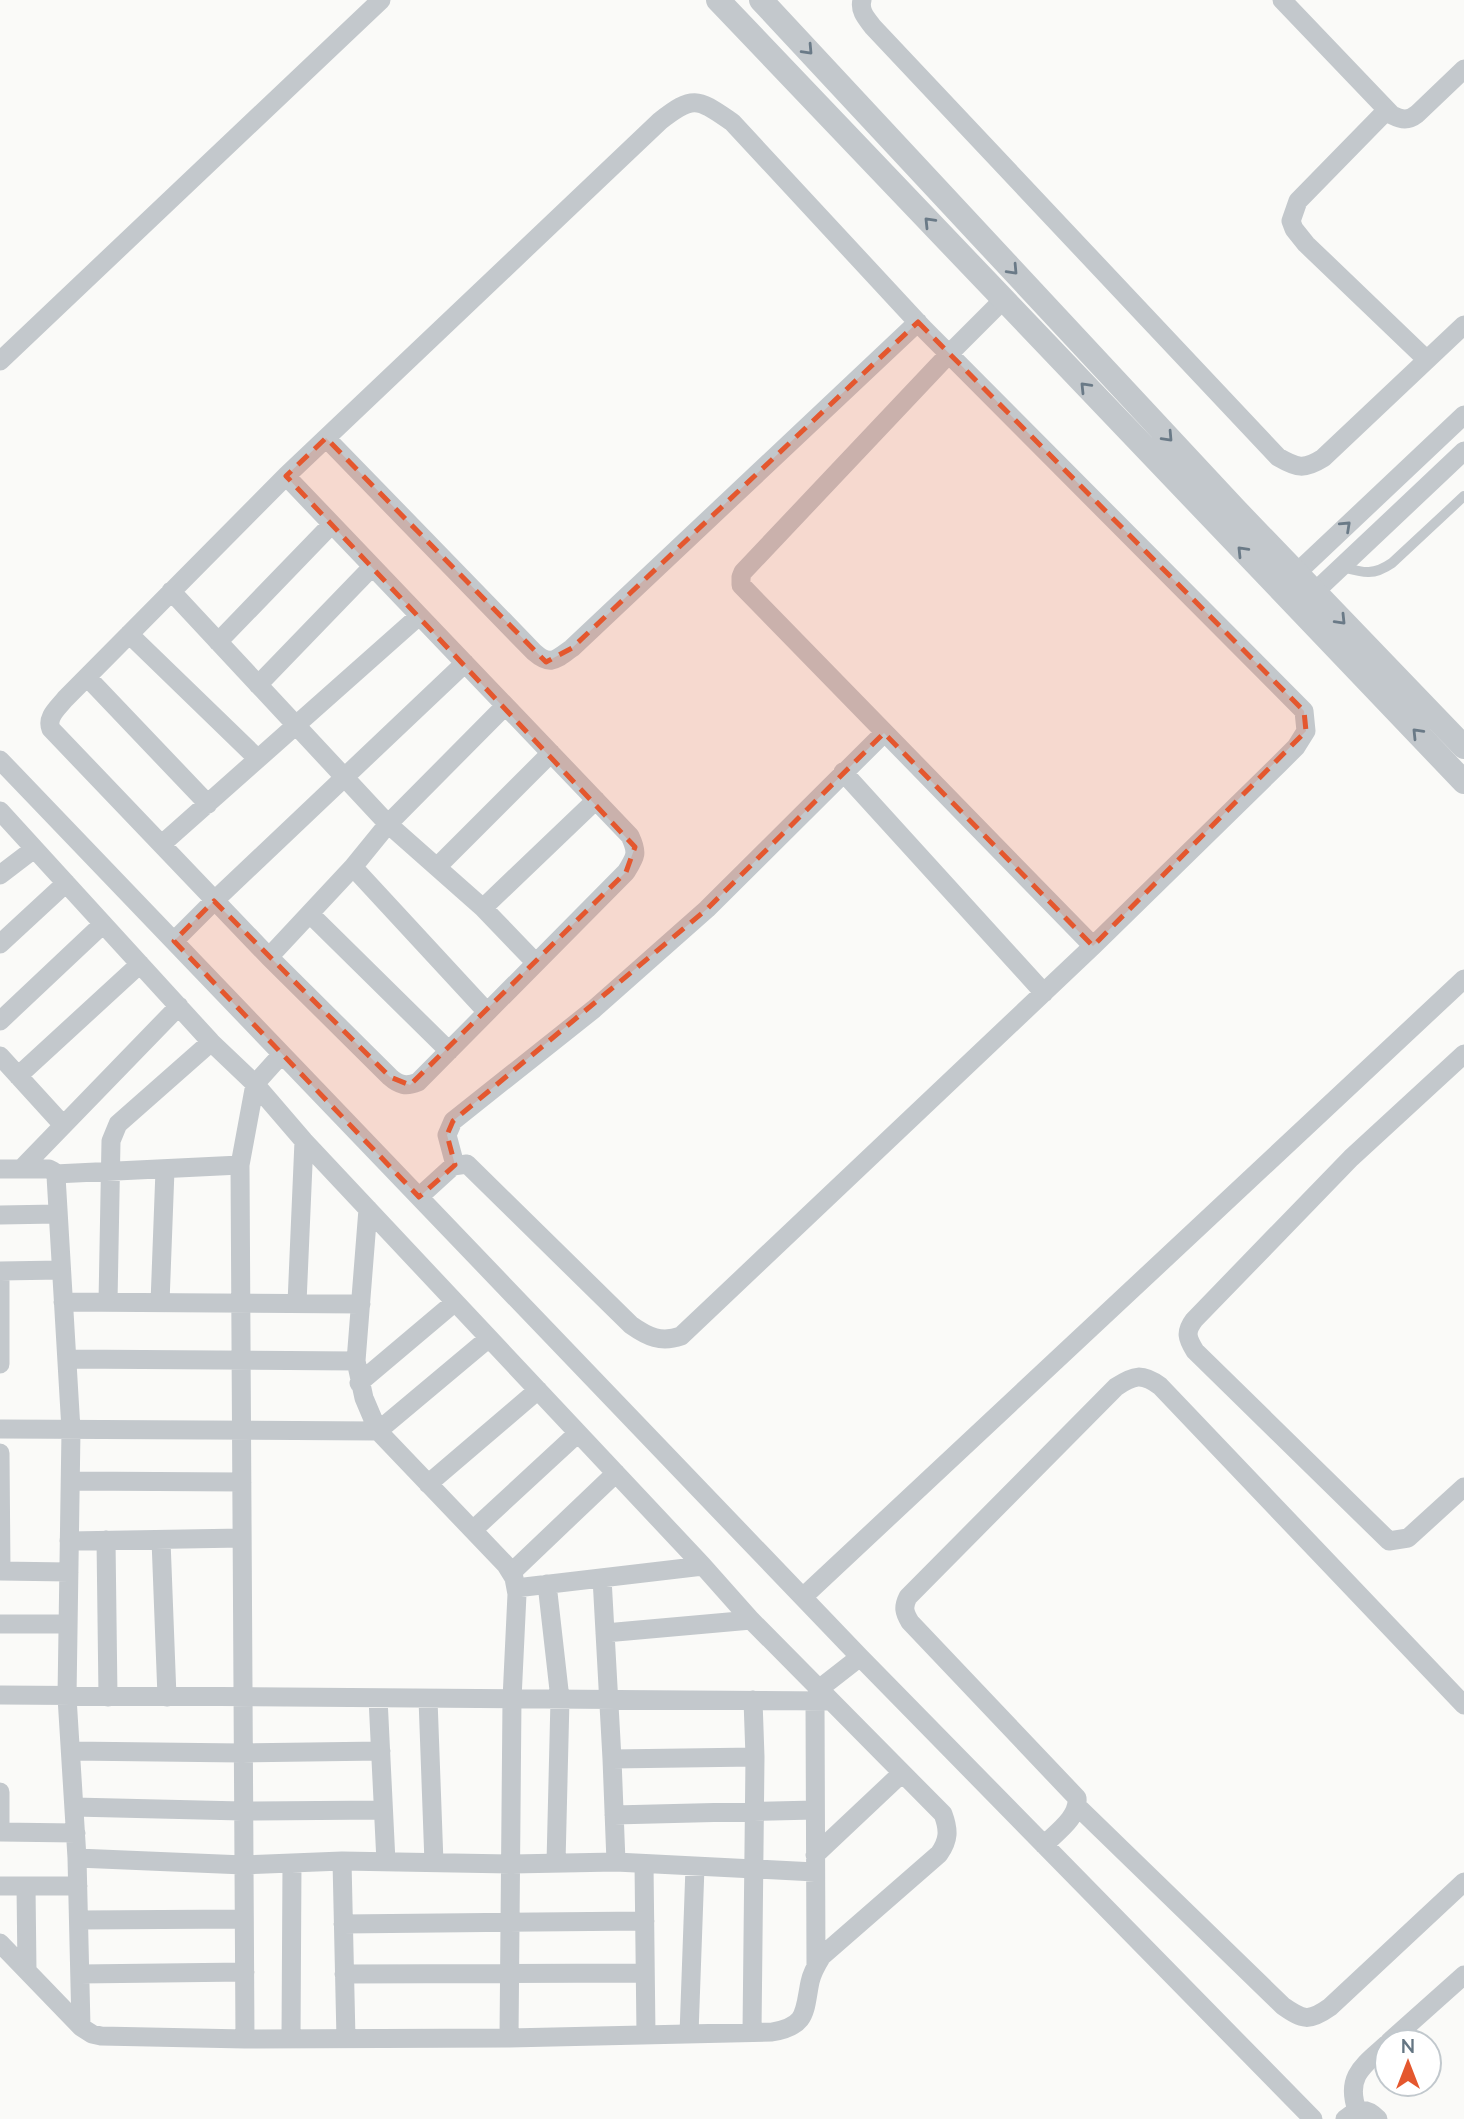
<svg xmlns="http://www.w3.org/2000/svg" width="1464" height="2119" font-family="Mulish,sans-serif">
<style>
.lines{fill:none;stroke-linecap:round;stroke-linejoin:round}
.service{stroke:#c3c8cc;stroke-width:10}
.minor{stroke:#c3c8cc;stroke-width:19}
.tertiary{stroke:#c3c8cc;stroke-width:24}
.oneway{stroke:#6a7a87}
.marked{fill:#e4572e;fill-opacity:0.2;stroke:#e4572e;stroke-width:5;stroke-dasharray:14 9;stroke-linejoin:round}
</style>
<rect width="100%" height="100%" fill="#fafaf8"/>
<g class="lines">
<!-- service -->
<path class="service" d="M1342,567C1364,573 1373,576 1392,563L1464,496"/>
<!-- minor -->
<path class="minor" d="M862,0C859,11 867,19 873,27L1278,457C1297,468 1304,470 1323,458L1464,325
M1282,0L1392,115C1402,120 1408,121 1417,114L1464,69
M1387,110L1298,201L1291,221L1294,229L1306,244L1427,360
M1003,300L949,354L743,572L741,577V585L1093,946
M0,361L381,0
M326,438L534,652C551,667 556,659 572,648L918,322
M286,476L630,836C638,853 636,856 626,872L418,1082C406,1087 399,1085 390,1077L269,957L51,729C46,717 58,708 65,699L286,476L660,121C694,94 698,99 732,122L923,328L1304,711L1306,731L1296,747L1278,765L1093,946L681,1336C661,1343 648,1337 631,1325L467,1164L453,1166L419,1197
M1287,582L1464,415
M171,591L388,824L483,908L536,963
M1304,602L1464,451
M129,634L258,759
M218,642L332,524
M87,677L208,804
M258,685L372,567
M0,760L860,1657L1313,2119
M843,772L1044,993
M0,811L211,1042L255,1084L304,1141L703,1566L751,1620L943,1814C949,1830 949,1840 939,1854L822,1956C817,1964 812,1972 810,1982C804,2011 808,2026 772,2032L509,2038L245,2039L101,2036L92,2034L81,2027L0,1943
M162,844L419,616
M438,866L551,753
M353,867L487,1012
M0,875L34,849
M483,908L596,800
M310,914L449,1051
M174,941L214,901L465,663
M0,944L66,883
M269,957L353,867L388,824L505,706
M0,1021L103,924
M1464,1054L1351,1158L1194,1320C1185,1332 1187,1338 1195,1351L1389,1541L1408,1538L1464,1487
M0,1056L63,1125
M18,1076L140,964
M455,1165L447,1135L453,1121L594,1009L707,909L884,733
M22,1168L179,1006
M0,1169H49L53,1171L56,1176L71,1430L67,1697L77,1858L81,2027
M55,1174L240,1165
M368,1209L356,1361L364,1398L378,1431L506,1565L514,1578L517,1594L512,1699L509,2038
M0,1215L57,1214
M0,1271L61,1270
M63,1302L361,1304
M108,1302L111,1141L118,1124L211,1042
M160,1303L165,1170
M297,1303L304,1141
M67,1359L356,1361
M0,1364V1271
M359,1383L455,1302
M0,1429L378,1431L489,1338
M0,1453L1,1571
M71,1481L242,1482
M428,1484L538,1390
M473,1530L578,1433
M106,1540L108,1697
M161,1540L167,1697
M69,1541L242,1538
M0,1571L69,1572
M511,1573L616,1473
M602,1578L612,1759L616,1862
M547,1584L560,1699L556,1863
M516,1588L703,1566
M803,1597L1464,979
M0,1624H68
M605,1633L751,1620
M819,1689L860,1657
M0,1695L830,1701
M378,1698L386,1862
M428,1699L434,1863
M815,1701L816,1966
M71,1751L242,1753L381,1751
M612,1759L755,1757
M0,1792V1832
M74,1807L242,1811L383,1810
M1078,1807L1283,2006C1303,2020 1309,2022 1330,2007L1464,1882
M614,1815L815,1810
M0,1832L76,1833
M1044,1845C1057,1832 1079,1817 1077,1798L910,1622C904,1612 903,1607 908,1597L1116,1387C1134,1375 1142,1373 1160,1386L1464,1705
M815,1855L902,1773
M77,1858L244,1865L342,1861L512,1864L616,1862L815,1872
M342,1861L346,2039
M644,1864L646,2035
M0,1886H78
M26,1886L27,1971
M79,1920L244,1919
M343,1924L645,1921
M80,1974L245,1972
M344,1974L645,1973
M752,2032L755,1757L753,1700
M689,2034L695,1867
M245,2039L240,1165L255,1084L282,1054
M291,2039L292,1863
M1389,2042L1464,1975
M1357,2110C1345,2076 1364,2065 1387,2044
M1345,2119C1358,2108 1366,2107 1378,2119"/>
<!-- tertiary -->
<path class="tertiary" d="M718,0L1464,782
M761,0L1235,509L1464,747"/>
</g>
<!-- one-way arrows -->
<defs><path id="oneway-chevron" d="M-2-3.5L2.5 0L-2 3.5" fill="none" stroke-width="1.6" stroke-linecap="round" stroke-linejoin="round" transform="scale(1.75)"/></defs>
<g class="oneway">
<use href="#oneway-chevron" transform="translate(808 50) rotate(47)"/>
<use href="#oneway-chevron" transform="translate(929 222) rotate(-134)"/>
<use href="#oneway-chevron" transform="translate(1013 270) rotate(47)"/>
<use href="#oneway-chevron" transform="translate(1085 387) rotate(-134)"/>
<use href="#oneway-chevron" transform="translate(1168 437) rotate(47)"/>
<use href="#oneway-chevron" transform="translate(1346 526) rotate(-43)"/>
<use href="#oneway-chevron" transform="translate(1242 551) rotate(-134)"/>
<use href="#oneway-chevron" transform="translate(1341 620) rotate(46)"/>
<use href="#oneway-chevron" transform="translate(1417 733) rotate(-134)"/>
</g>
<!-- marked area -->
<path class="marked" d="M918,322L1304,711L1306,731L1093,946L884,733L707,909L453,1121L447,1135L455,1165L419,1197L174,941L214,901L390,1077L410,1085L626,872L635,847L286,476L326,438L546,662L572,648Z"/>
<!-- north arrow -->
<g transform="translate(1408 2063)"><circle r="33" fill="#ffffff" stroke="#c1c8cd" stroke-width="2"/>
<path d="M0-5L12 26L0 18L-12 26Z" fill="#e4572e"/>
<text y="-10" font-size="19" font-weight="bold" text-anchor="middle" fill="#657683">N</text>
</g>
</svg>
